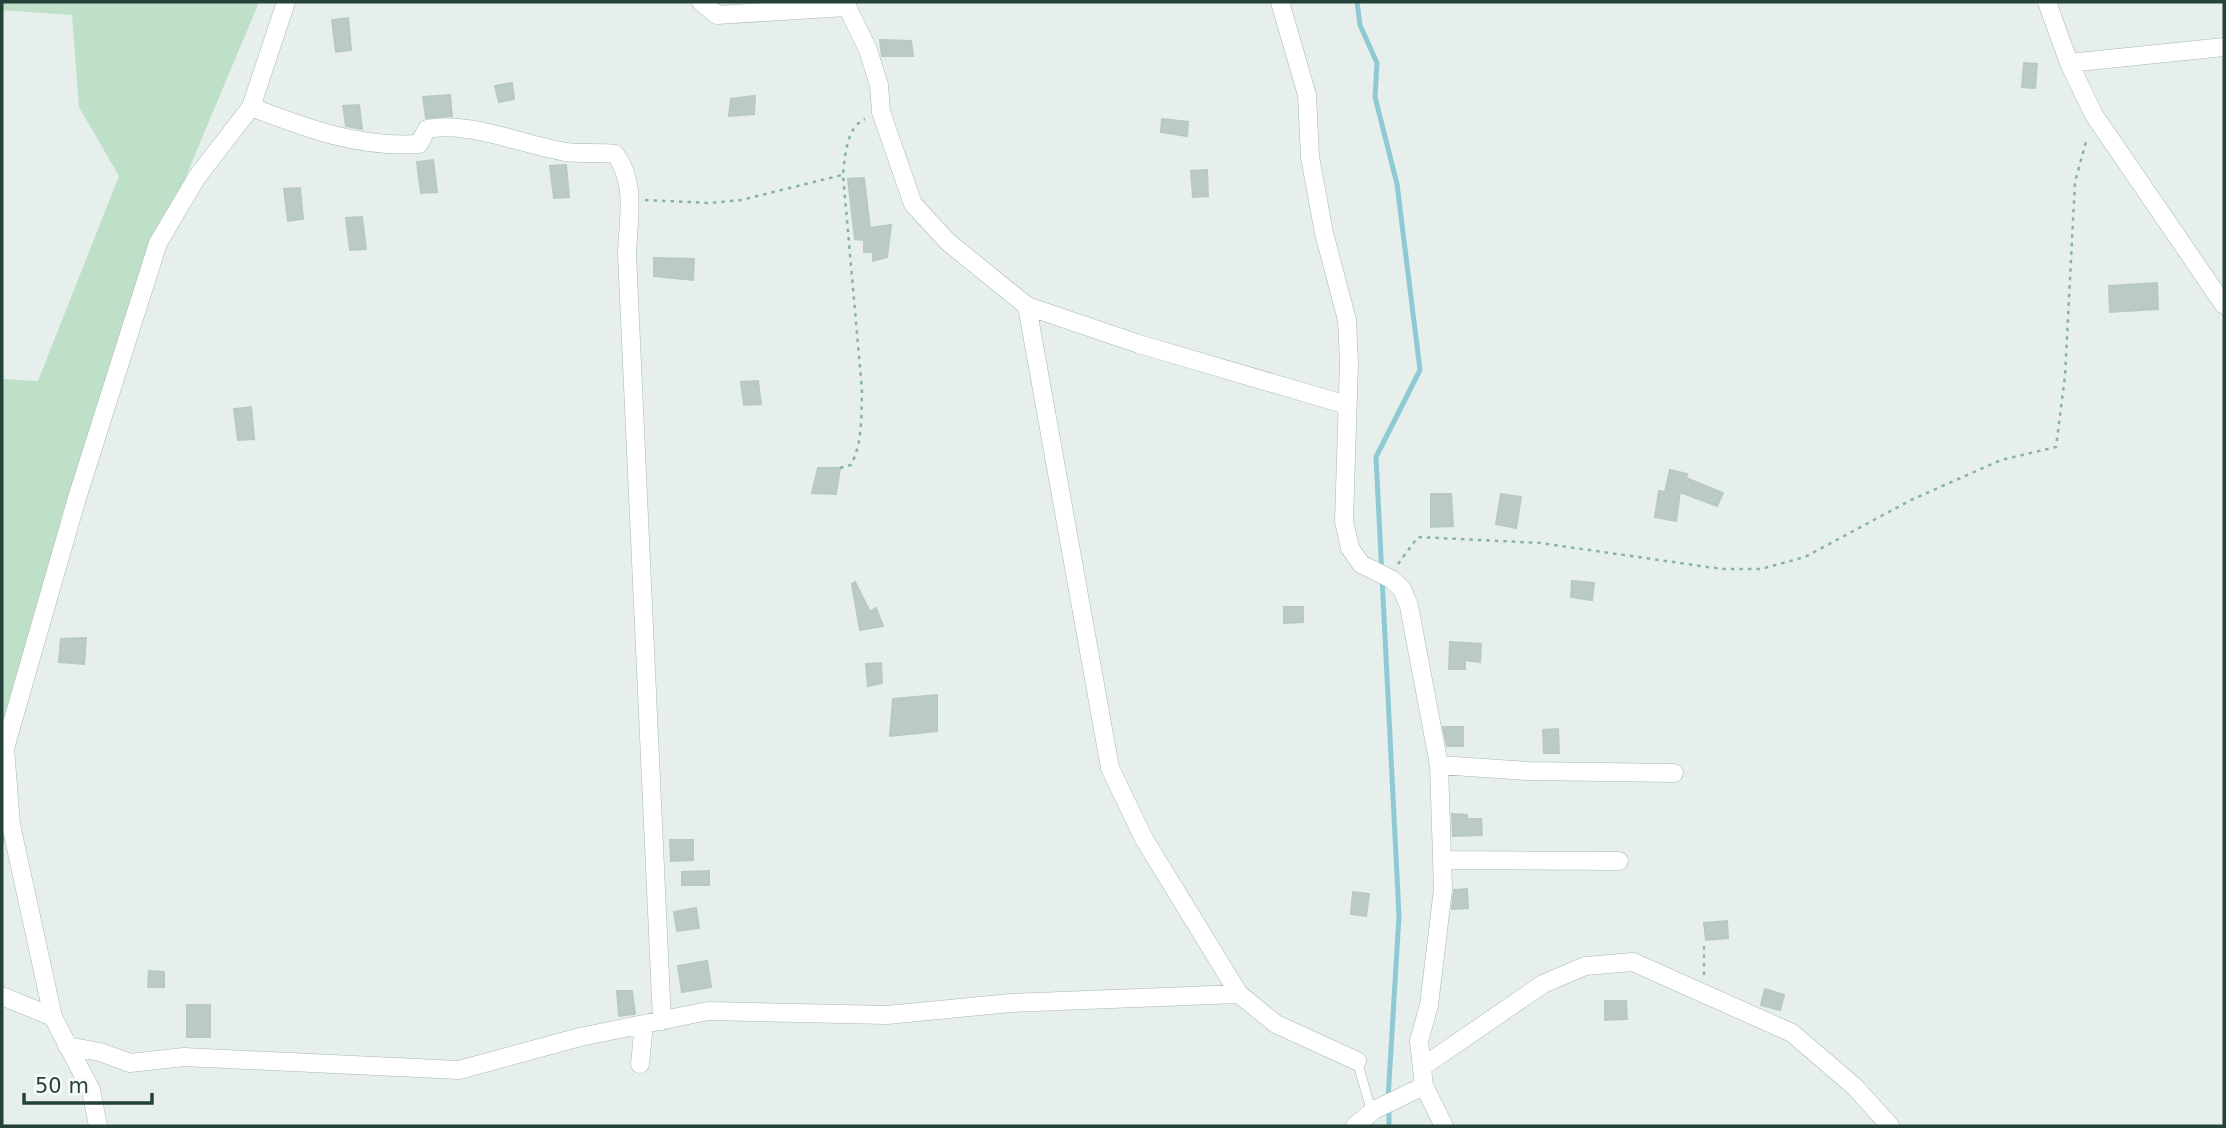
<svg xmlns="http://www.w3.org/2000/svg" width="2226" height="1128" font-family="'DejaVu Sans',sans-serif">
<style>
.green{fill:#bfe0c8}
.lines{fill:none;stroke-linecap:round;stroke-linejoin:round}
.stream{stroke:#8ec9d4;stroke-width:5}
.building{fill:#bbcac4;stroke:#b8c9c2;stroke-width:2}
.lane-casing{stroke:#a8b8b2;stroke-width:10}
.street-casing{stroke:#a8b8b2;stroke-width:19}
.path{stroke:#86b3a5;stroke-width:2.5;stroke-dasharray:3.5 5;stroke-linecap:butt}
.lane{stroke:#fff;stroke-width:9}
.street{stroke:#fff;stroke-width:18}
</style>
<rect width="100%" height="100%" fill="#e6efeb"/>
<!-- green -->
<path class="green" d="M2,2H259L158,243L5,748L11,825L2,847V379L38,381L119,176L79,107L72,15L2,10Z"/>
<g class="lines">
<!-- stream -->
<path class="stream" d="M1357,2L1360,25L1377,63L1375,97L1397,184L1420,370L1376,457L1399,916L1388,1099
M1389,1108V1126"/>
</g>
<!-- building -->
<path class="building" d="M348,18L351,50L336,52L332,20Z
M880,40L911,41L913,56H882Z
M2024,63L2037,64L2035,88L2022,87Z
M512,83L514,99L499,102L495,86Z
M450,95L452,116L426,118L423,97Z
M755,96L754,114L729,116L731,99Z
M359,105L362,129L346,126L343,106Z
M1162,119L1188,122L1187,136L1161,132Z
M433,160L437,192L421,193L417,162Z
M566,165L569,197L554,198L550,166Z
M1207,170L1208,196L1193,197L1191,171Z
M864,178L870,228L891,225L887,257L873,261V252H864V240L855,239L848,179Z
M300,188L303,219L288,221L284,189Z
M362,217L366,249L350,250L346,218Z
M654,258L694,259L693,280L654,276Z
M2157,283L2158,309L2110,312L2109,286Z
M758,381L761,404L744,405L741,382Z
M251,407L254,439L238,440L234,409Z
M818,468H840L836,494L812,493Z
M1670,470L1687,474L1686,478L1723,493L1717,506L1680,492L1676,521L1655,517L1659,491L1665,492Z
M1431,494H1451L1453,526L1431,527Z
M1501,494L1521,497L1516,528L1496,524Z
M1572,581L1594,583L1592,600L1571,597Z
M855,582L870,612L876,608L883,626L860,630L852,584Z
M1284,607H1303V622L1284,623Z
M86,638L84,664L59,662L61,639Z
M1450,642L1481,644L1480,662L1465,660V669H1449Z
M881,663L882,683L868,686L866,664Z
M937,695V731L890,736L893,699Z
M1443,727H1463V746H1447Z
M1558,729L1559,753H1544L1543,730Z
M1452,814L1467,815V819H1481L1482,835L1453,836Z
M670,840H693V860L671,861Z
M709,871V885H682V872Z
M1467,889L1468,908L1452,909L1454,890Z
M1353,892L1369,894L1366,916L1351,914Z
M696,908L699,928L677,931L674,912Z
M1727,921L1728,938L1706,940L1704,923Z
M707,961L711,987L682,992L678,966Z
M149,971L164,972V987H148Z
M1765,989L1784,995L1780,1010L1761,1005Z
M617,991H632L635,1014L619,1016Z
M1605,1001H1626L1627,1019L1605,1020Z
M187,1005H210V1037H187Z"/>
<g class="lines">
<!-- lane casing -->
<g class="lane-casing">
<path id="lane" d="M1357,1061L1370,1106L1366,1112"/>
</g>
<!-- street casing -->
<g class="street-casing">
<path id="street" d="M701,2L717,15L847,7
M845,2L868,50L879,85L881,112L913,204L948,242L1027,306L1139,344L1347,405
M1280,2L1307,95L1310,157L1324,233L1347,320L1349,363L1344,521L1350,548L1361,564L1391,579L1402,589L1409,606L1439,765L1443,889L1429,1005L1419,1041L1424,1086L1444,1126
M2047,2L2069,63L2094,115L2224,305
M2069,63L2224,47
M251,107C306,128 358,148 419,144L427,129C466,120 527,146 566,152C582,154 599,152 615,154C637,183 628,219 627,254L662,1021
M1027,306L1110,768L1144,839L1239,994L1276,1024L1357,1061
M1439,765L1528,771L1674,773
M1443,860L1619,861
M2,996L53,1017
M67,1046L100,1052L130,1063L184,1057L459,1070L580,1037L708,1011L887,1015L1011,1003L1239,994
M640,1064L644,1024
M1422,1067L1543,984L1585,966L1633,962L1792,1033L1855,1087L1890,1126
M98,1126L91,1090L53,1017L11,825L5,748L77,498L158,243L197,177L251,107L286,2
M1355,1126L1374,1110L1424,1086"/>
</g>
<!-- path -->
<path class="path" d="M645,200L710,203L741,200L842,175
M840,468L851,465C863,442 861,415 862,390L843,175C845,157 846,127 865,119
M1398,564L1418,537L1540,543L1722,569H1761L1805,557L1911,500L2001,460L2056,447L2065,376L2075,182L2087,138
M1704,975V944"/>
<!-- lane -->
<use href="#lane" class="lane"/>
<!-- street -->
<use href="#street" class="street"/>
</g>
<!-- border -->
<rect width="2226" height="1128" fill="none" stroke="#24423a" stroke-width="7"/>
<!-- scale -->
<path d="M24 1093v10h128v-10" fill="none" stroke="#24423a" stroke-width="3.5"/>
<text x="35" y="1093" font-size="21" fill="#24423a" stroke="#f7fbf9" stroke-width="5" paint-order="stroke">50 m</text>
</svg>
